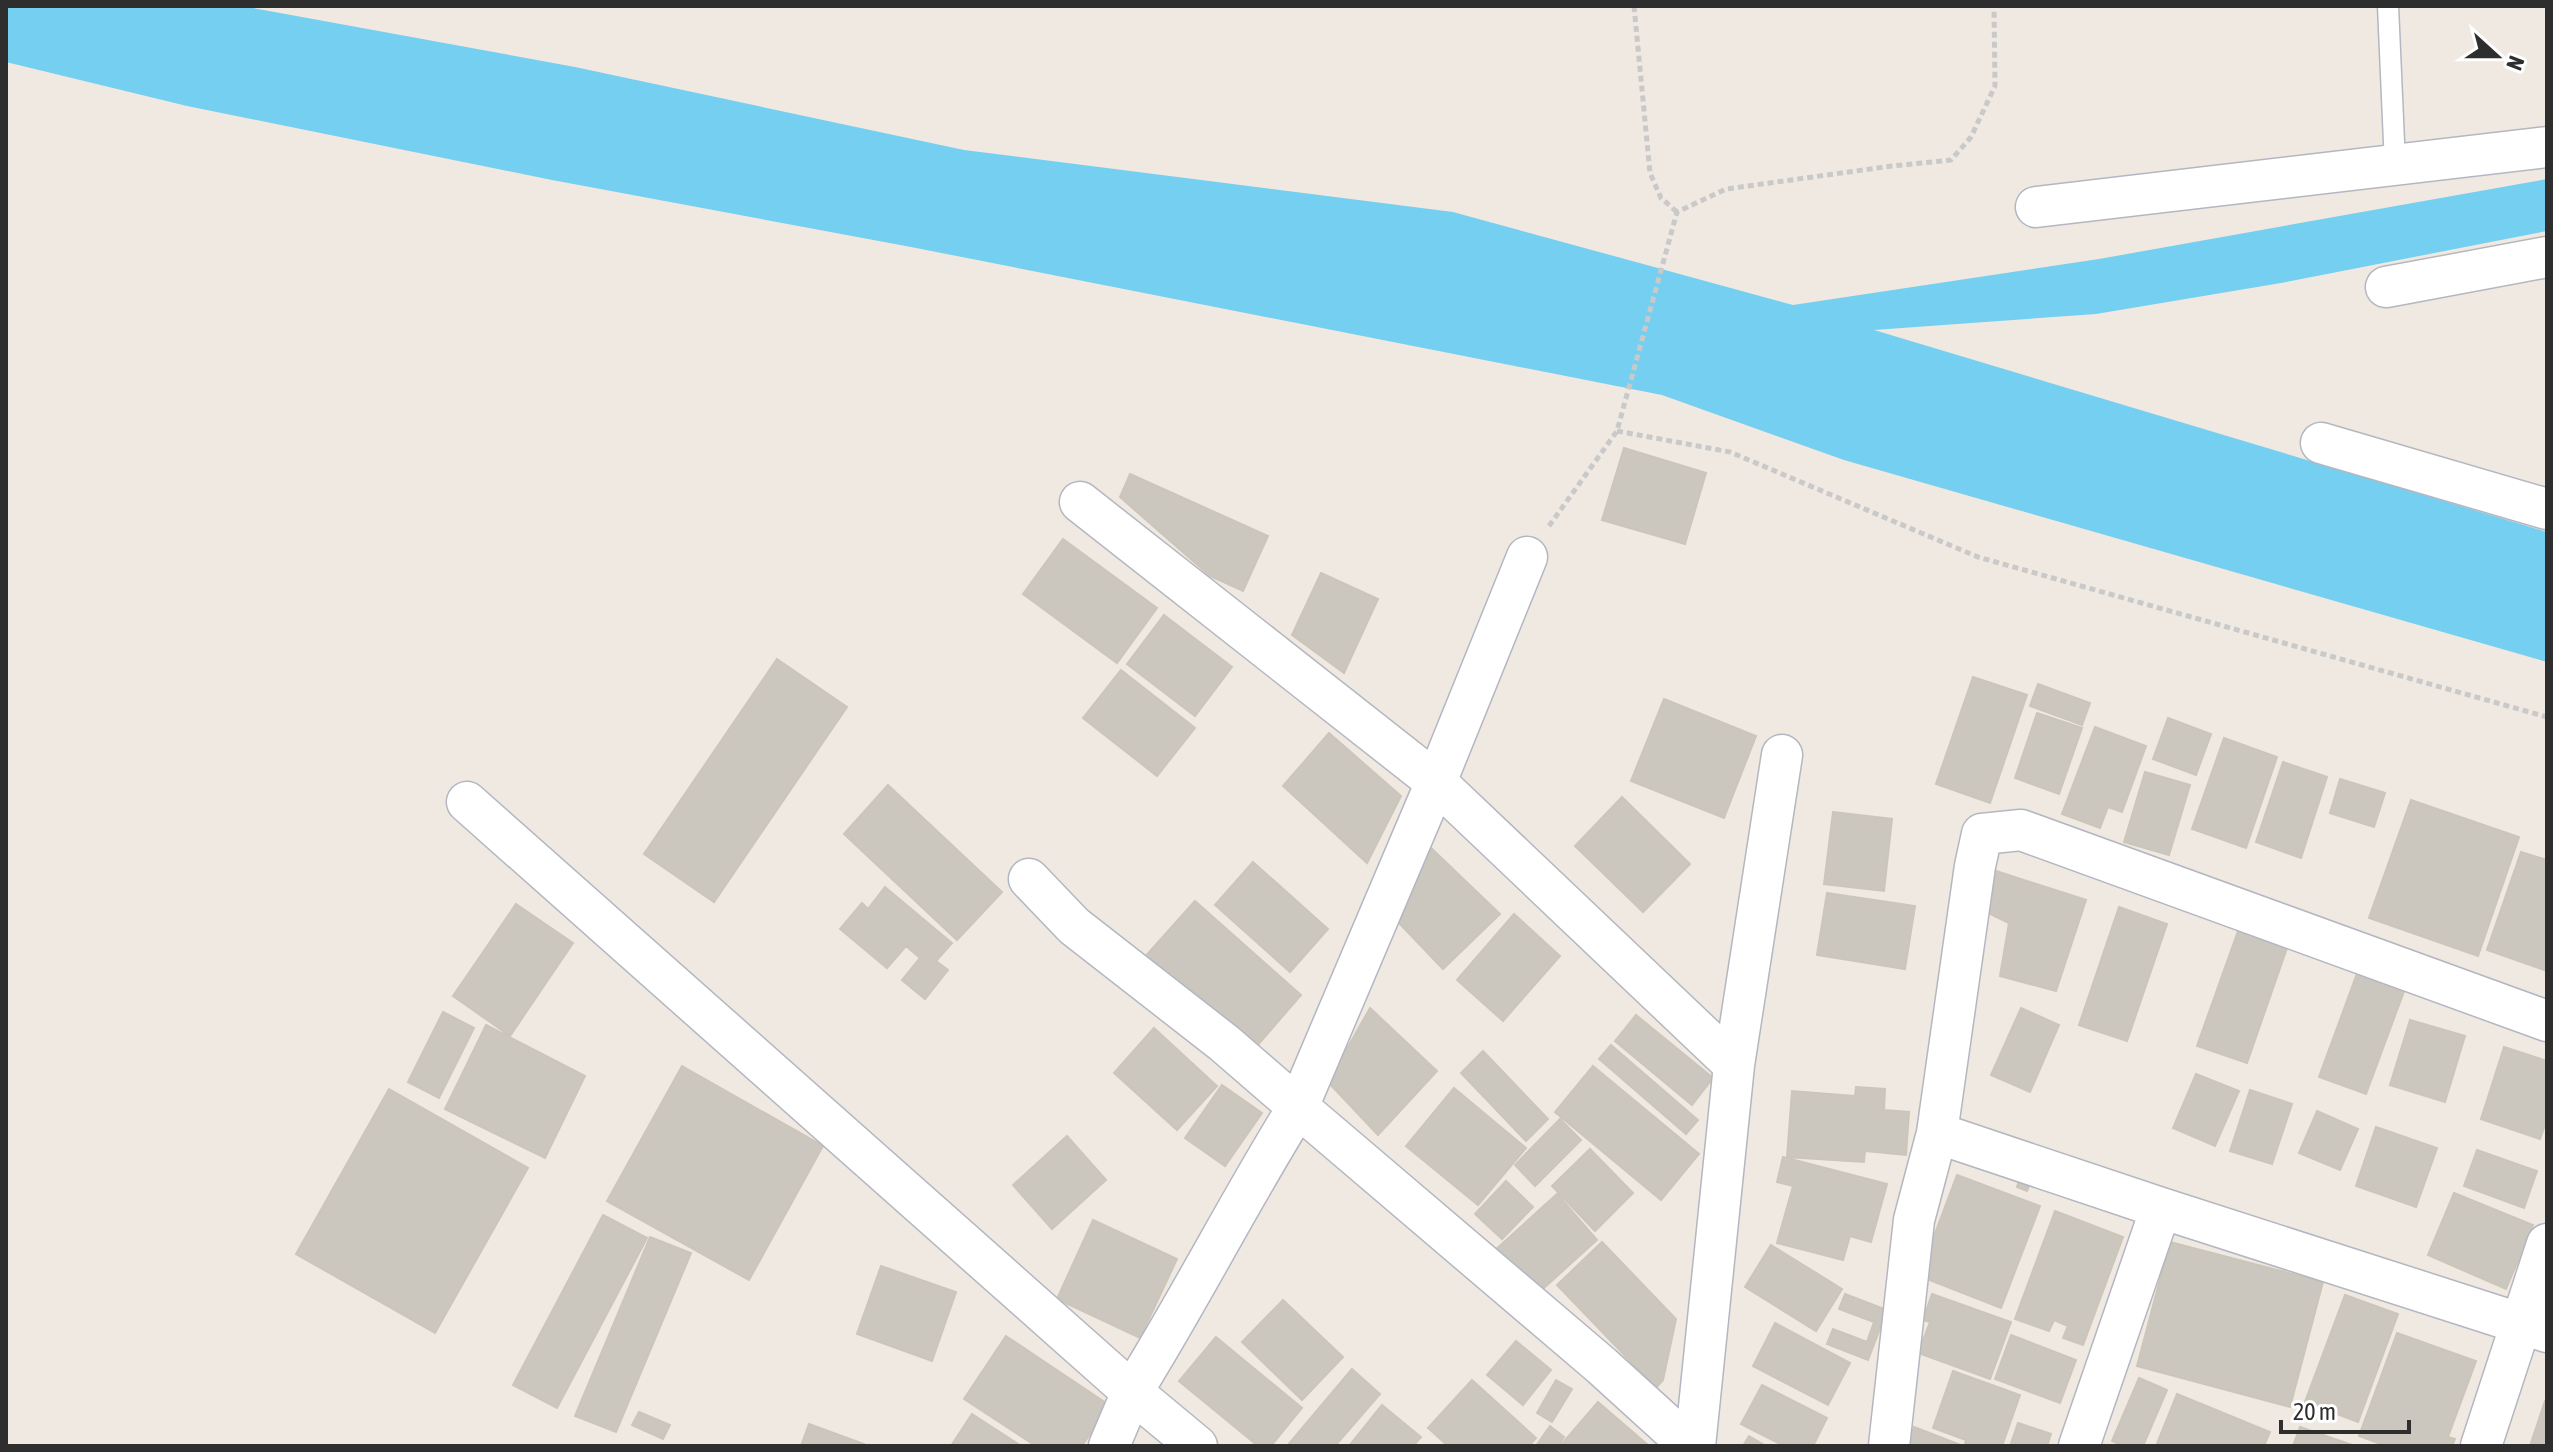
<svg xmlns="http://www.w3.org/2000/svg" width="2553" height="1452" font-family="'Asap Condensed',sans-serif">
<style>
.water{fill:#75cff0}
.building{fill:#cbc7bf;stroke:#cbc5ba;stroke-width:2}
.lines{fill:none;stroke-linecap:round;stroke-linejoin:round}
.service-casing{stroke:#b4b7c1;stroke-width:23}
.minor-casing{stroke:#b4b7c1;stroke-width:43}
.path{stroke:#c9c9c9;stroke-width:5;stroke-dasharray:6 4;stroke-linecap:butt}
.service{stroke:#fff;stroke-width:20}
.minor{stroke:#fff;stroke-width:40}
</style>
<rect width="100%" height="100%" fill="#efe9e1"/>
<!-- water -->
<path class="water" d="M6,6H242L575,67L964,150L1453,212L1793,305L2099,259L2547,179V231L2281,283L2096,314L1874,330L2547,532V662L1844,460L1662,395L911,247L552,180L187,106L6,62Z"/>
<!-- building -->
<path class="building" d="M1624,448L1706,473L1685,544L1602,520Z
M1130,474L1268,536L1243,591L1210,576L1120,497Z
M1063,539L1157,608L1117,663L1023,594Z
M1321,573L1378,599L1344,673L1292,635Z
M1164,615L1232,667L1195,716L1127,664Z
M777,659L847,707L714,902L644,854Z
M1121,670L1195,728L1157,776L1083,718Z
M1973,677L2027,695L1990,803L1936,784Z
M2038,684L2090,703L2082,725L2030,706Z
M1664,699L1756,736L1724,818L1631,781Z
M2037,713L2082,728L2059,794L2015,778Z
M2168,718L2211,734L2196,775L2153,759Z
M2095,727L2146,746L2122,812L2108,807L2100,828L2062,814Z
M1329,733L1401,796L1367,863L1283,786Z
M2224,738L2277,757L2246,848L2192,829Z
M2283,762L2327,777L2301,858L2256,842Z
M2145,772L2190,785L2169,855L2124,842Z
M2340,779L2385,793L2374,827L2330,813Z
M888,785L1002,892L957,940L844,834Z
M1622,797L1690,864L1643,912L1575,846Z
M2411,800L2519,837L2478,956L2369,918Z
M1833,812L1892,819L1884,891L1824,884Z
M1430,847L1500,914L1443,969L1399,923Z
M2521,852L2547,860V971L2487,950Z
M1253,862L1328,929L1290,972L1215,905Z
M1996,871L2086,900L2056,991L2000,976L2009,923L1988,913Z
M885,887L952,943L936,961L948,970L925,999L902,980L920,958L906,946L887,968L840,929L862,903L868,909Z
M1827,893L1915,906L1905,969L1817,955Z
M1195,901L1301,995L1250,1054L1143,959Z
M516,904L573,943L510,1036L453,996Z
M2119,907L2167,924L2127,1041L2079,1025Z
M1514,914L1560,956L1503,1021L1457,980Z
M2238,931L2287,948L2247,1063L2197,1046Z
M2359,968L2406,986L2366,1094L2319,1077Z
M1370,1008L1437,1071L1378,1135L1328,1082Z
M2021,1008L2059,1025L2030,1092L1991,1075Z
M443,1012L474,1028L439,1098L408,1082Z
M1636,1015L1713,1078L1692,1105L1615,1041Z
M2410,1020L2465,1036L2445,1102L2390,1085Z
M486,1025L585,1076L545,1158L445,1109Z
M1154,1028L1217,1086L1177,1130L1114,1073Z
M1611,1045L1698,1120L1686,1134L1599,1059Z
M2504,1047L2547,1061V1119L2540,1139L2481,1119Z
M1483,1051L1548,1119L1526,1141L1461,1073Z
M682,1066L823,1146L749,1280L607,1201Z
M1593,1066L1699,1154L1661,1200L1555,1112Z
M2196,1074L2239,1091L2215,1146L2173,1128Z
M1222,1085L1262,1113L1225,1166L1185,1138Z
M1856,1087L1885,1089L1884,1110L1909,1112L1906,1155L1865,1151L1864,1162L1787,1157L1792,1091L1855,1096Z
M1454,1088L1526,1148L1478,1205L1406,1146Z
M389,1089L528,1168L435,1333L296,1254Z
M2250,1090L2292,1104L2272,1164L2230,1151Z
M2317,1111L2358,1129L2340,1170L2299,1153Z
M1560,1119L1581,1140L1535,1186L1515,1165Z
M2376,1127L2437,1148L2416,1207L2356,1186Z
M1067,1136L1106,1180L1052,1229L1013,1185Z
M1590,1149L1633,1193L1595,1231L1552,1186Z
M2477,1150L2537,1171L2524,1208L2464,1186Z
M1783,1157L1887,1184L1871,1242L1850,1236L1843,1260L1777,1243L1793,1186L1777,1182Z
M1957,1175L2040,1206L2001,1308L1919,1276Z
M2020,1178L2030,1183L2027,1191L2017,1187Z
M1506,1181L1533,1207L1502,1239L1475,1214Z
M2454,1193L2533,1225L2506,1289L2428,1255Z
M1557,1194L1597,1240L1535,1296L1494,1251Z
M2055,1211L2123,1237L2083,1345L2063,1338L2068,1326L2054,1320L2049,1331L2015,1319Z
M603,1215L647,1238L557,1408L513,1385Z
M1093,1220L1177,1259L1140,1338L1057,1299Z
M650,1237L691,1253L616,1432L575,1416Z
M1602,1242L1676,1319L1663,1380L1656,1388L1557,1285Z
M2170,1242L2323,1282L2290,1407L2137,1366Z
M1771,1245L1842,1289L1816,1331L1745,1287Z
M881,1266L956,1292L932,1361L857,1334Z
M1845,1294L1887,1310L1868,1360L1827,1344L1833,1329L1867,1342L1874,1322L1839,1309Z
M1932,1294L2011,1322L1990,1379L1918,1353L1930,1322L1923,1320Z
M2345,1295L2398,1314L2358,1422L2305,1402Z
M1283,1300L1343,1357L1302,1400L1242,1342Z
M1775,1323L1850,1363L1828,1405L1753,1366Z
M2397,1333L2476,1361L2448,1437L2455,1439L2452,1446H2386L2359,1436Z
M2011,1335L2076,1360L2060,1403L1995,1379Z
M1006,1336L1109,1405L1082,1446H1036L964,1399Z
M1216,1337L1302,1408L1271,1446H1258L1179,1381Z
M1516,1341L1551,1370L1523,1405L1487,1375Z
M1352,1369L1380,1394L1335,1446H1287Z
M1953,1371L2020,1395L2002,1446H1971L1965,1444L1966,1440L1933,1428Z
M2139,1378L2167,1390L2143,1446H2123L2112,1441Z
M1472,1380L1536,1438L1529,1446H1448L1428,1428Z
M1556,1380L1572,1389L1552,1422L1537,1413Z
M1762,1385L1827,1418L1813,1446H1784L1741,1424Z
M2177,1394L2270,1432L2264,1446H2156Z
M2545,1401L2547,1402V1446H2530Z
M1598,1402L1649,1446H1560Z
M1382,1405L1421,1437L1413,1446H1349Z
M639,1412L670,1425L663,1439L632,1425Z
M972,1414L1021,1446H951Z
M2018,1423L2051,1434L2047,1446H2010Z
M809,1424L864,1444L863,1446H801Z
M1550,1426L1564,1437L1558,1446H1536Z
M1914,1427L1963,1446H1907Z
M2300,1427L2355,1446H2293Z
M1749,1436L1766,1446H1743Z"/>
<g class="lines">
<!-- service casing -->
<g class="service-casing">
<path id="service" d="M2388,6L2395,165"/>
</g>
<!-- minor casing -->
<g class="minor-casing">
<path id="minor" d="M2036,207L2547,147
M2386,287L2547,257
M2321,443L2547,509
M1080,502L1436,782L1734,1065
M467,802L1132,1392L1109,1446
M1029,879L1074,926L1224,1043L1298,1107L1436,782L1527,557
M1937,1133L2161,1208L2547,1332
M1197,1446L1132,1392C1190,1299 1240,1200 1298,1107L1602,1366L1690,1446
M1695,1446L1734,1065L1782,755
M1889,1446L1914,1220L1937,1133L1975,866L1982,834L2021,830L2547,1021
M2079,1446L2161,1208
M2481,1446L2547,1244"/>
</g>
<!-- path -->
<path class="path" d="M1634,6L1650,173L1661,198L1677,212
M1617,431L1730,452L1978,557L2547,717
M1549,526L1617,431L1677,212L1726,189L1892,166L1951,160L1971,137L1995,86L1994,6"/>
<!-- service -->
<use href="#service" class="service"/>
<!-- minor -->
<use href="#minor" class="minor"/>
</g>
<!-- border -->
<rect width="2553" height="1452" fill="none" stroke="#2e2e2e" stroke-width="16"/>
<!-- north arrow -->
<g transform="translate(2497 56) rotate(111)" stroke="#ffffff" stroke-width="6" paint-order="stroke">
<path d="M0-6L14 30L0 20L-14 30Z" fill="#2e2e2e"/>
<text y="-12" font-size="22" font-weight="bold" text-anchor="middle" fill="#2e2e2e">N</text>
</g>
<!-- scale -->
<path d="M2281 1420v12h128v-12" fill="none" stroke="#2e2e2e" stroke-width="4"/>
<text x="2293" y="1420" font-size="24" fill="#2e2e2e" stroke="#ffffff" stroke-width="6" paint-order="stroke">20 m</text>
</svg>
